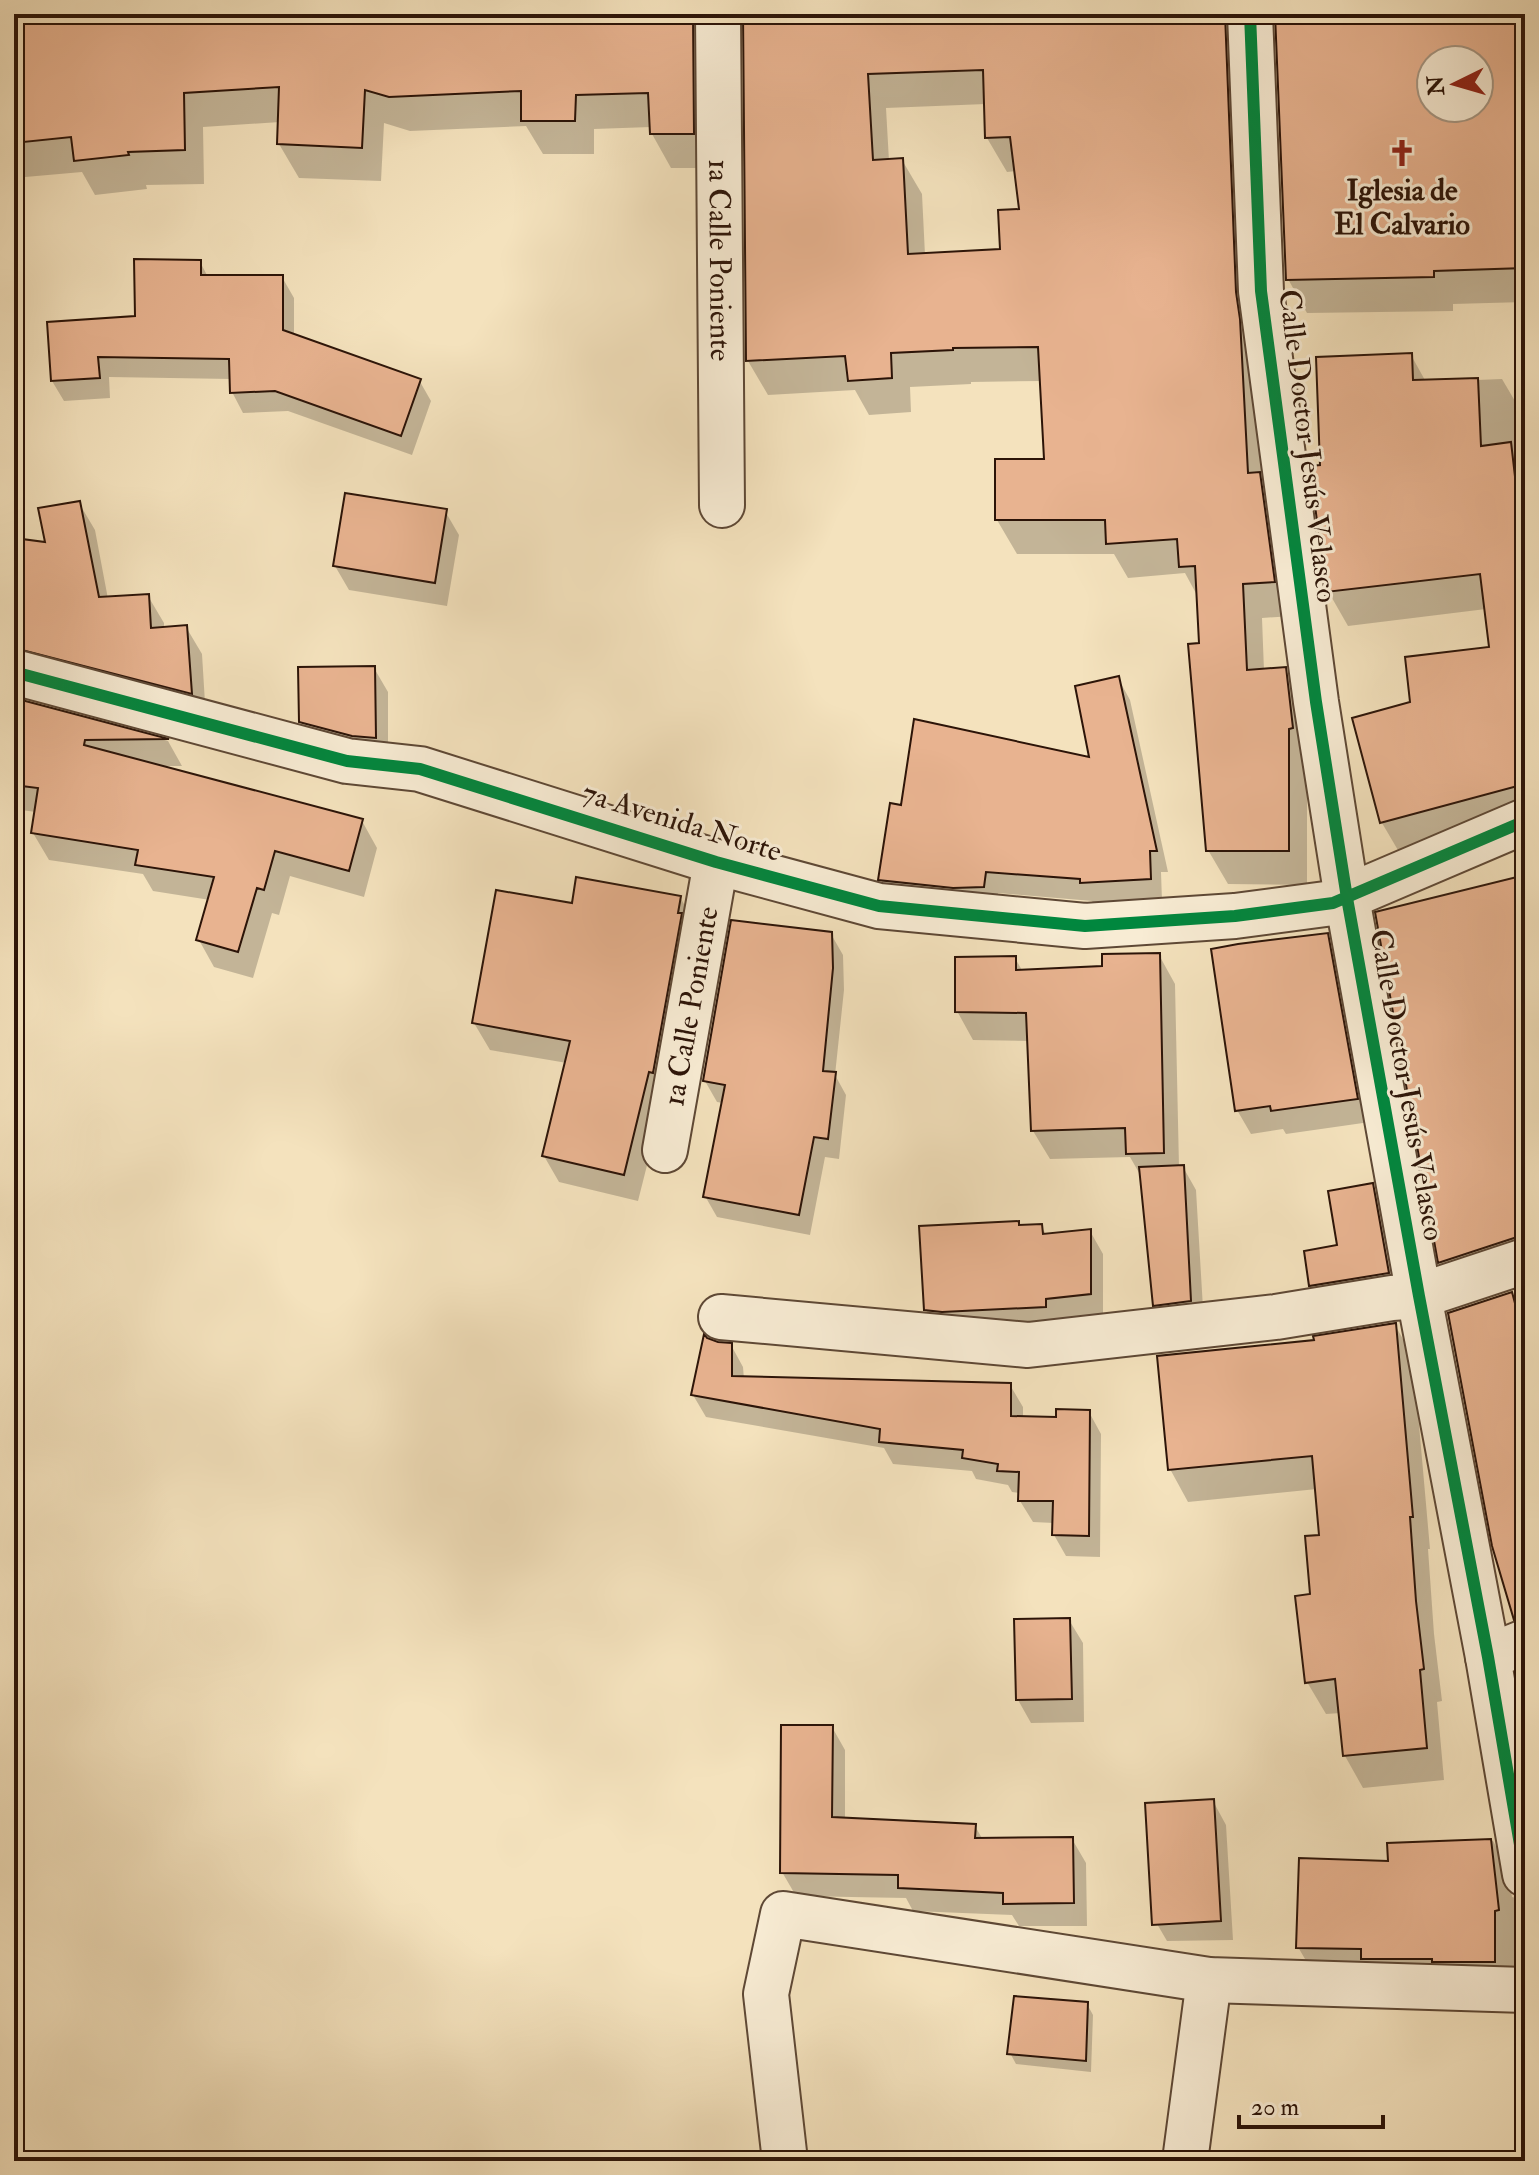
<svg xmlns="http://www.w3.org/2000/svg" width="1539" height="2175" font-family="'IM FELL Double Pica',serif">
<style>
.shadow{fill:#0003;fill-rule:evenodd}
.building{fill:#e8b390;stroke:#2c1408;stroke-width:2;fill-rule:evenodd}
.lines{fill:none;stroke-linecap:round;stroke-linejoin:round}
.street-casing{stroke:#5e4835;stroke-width:48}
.street{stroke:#f8ecd4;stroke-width:44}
.cycleway-casing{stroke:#f8ecd4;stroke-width:17}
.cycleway{stroke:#00873e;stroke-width:12}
.labels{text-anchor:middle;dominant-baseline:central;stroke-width:6;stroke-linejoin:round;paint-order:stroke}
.poi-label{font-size:30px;font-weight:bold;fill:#2c1408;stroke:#f8ecd4}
.street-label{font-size:30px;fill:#2c1408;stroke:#f8ecd4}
</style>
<rect width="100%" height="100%" fill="#f4e2bd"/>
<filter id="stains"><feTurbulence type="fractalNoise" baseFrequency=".0025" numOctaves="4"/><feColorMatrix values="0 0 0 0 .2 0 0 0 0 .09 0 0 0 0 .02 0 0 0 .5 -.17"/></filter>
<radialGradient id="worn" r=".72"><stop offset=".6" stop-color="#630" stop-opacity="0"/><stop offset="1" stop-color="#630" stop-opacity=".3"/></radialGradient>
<!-- shadow -->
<path class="shadow" d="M14,14H1525V302L1453,304V311L1307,313L1288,279L1277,24L1270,23L1293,616L1262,618L1264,671L1285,669L1305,703L1307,762V885L1228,884L1208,850L1198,597L1185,573L1128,578L1114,554H1017L997,520L1046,461L1042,381L971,382V384L910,387L911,412L869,415L855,390L768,395L748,361L745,25L738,23L713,168H671L652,134L651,127L594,129V154H543L526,126L410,131L384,123L381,181L299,178L279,144L280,122L203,127L204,184L146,185L147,189L95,195L82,172L14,178ZM1431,60H1479V108H1431ZM986,104L987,138L1007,172L1016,171L1021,211L1002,251L925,255L922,194L902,160L889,161L886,108Z
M200,262L208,277H282L294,298V336L419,380L431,401L412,455L288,411L243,413L232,392L231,379L109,377L110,398L64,401L52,381L137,318Z
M1411,355L1426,382L1502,379L1522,413L1525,437V836L1402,857L1382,823L1355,720L1413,704L1491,648L1486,609L1348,626L1328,591L1323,466Z
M79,503L95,530L108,599L148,596L164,623V629L186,627L202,654L206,719L14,679V540L47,544Z
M445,511L459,535L447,606L349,590L335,566Z
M374,668L388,692V761L315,745L301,722Z
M1118,678L1130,700L1168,872H1161L1162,901L1094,904L1092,901L998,893L996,908L893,901L881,880L903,807L1091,760Z
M14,700L168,741L182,766H158L362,821L377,848L364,897L290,876L279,915L272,913L253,978L214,967L199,940L210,900L153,891L143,874L49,860L33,833L36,812L14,809Z
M1525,877V1272L1460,1296L1440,1263L1377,914Z
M680,897L695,924L664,1098L638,1201L559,1182L544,1156L567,1063L490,1050L474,1023Z
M831,934L843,955L844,990L835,1075L846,1095L839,1159L825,1157L810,1235L717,1217L705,1196L723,1103L717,1102L705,1081Z
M1327,936L1340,959L1370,1122L1286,1134L1283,1129L1251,1134L1237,1110Z
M1159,955L1175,984L1179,1167H1183L1196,1190L1204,1325L1168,1329L1154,1305L1142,1178L1130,1157L1050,1159L1033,1131L1030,1041L973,1040L957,1011L1015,958L1023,972L1104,968Z
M1372,1185L1386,1209L1402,1296L1324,1309L1311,1286L1339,1247Z
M1041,1226L1047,1236L1090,1231L1103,1254V1317L940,1333L926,1310L1020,1227Z
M1511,1294L1525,1319V1632L1514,1612Z
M1395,1325L1413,1357L1430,1549H1428L1434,1634L1442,1701L1437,1702L1444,1780L1363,1788L1345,1756L1341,1713L1326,1714L1307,1682L1312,1596L1321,1537L1317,1489L1188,1502L1170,1469L1316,1342Z
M706,1340L731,1345L743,1367L744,1379L1010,1385L1023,1407V1419H1058L1089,1412L1101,1434L1100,1557L1066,1556L1054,1535V1523L1033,1522L1020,1501L1021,1493L1012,1492L1008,1485L976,1479L972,1471L893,1464L884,1448L706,1417L693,1395Z
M1069,1620L1083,1643L1084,1722L1031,1723L1018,1700Z
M832,1727L845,1750V1820L975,1826L983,1840L1072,1839L1086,1863L1087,1926H1019L1012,1915L913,1911L906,1898L796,1896L782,1872Z
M1213,1801L1226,1825L1233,1940L1167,1941L1153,1917Z
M1493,1841L1506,1865L1512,1897L1525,1900V1986L1312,1971L1298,1947L1390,1863L1389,1845Z
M1087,2004L1093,2015L1091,2072L1016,2064L1010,2053Z
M1281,2152L1286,2161H1212L1213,2155Z
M1024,2155L1136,2159L1137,2161H1024Z"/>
<!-- building -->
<path class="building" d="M14,14H693L694,134H650L648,93L576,95L575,121H521V91L389,97L365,90L362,148L277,144L279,87L184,93L185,150L128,152L129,155L74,161L71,137L14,143Z
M743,14H1225L1236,292L1240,319L1248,473L1260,472L1275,582L1243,584L1247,670L1286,667L1293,728L1289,729V851H1206L1188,644L1199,643L1195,566L1179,567L1177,539L1106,544L1105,520H995V459H1044L1038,347L953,348V350L891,353L892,378L848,381L845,356L746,361ZM983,70L985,138L1010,137L1019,209L998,210L1000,249L908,254L903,158L873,160L868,74Z
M1275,14H1525V268L1434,271V277L1286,280ZM1431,60H1479V108H1431Z
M134,259L201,260V275H283V330L421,379L401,436L275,391L230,393L229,359L98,357L100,378L51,381L47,322L135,316Z
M1412,353L1413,380L1478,378L1481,446L1511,442L1525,563V784L1380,823L1352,718L1410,702L1405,657L1489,647L1480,574L1326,592L1310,466L1320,465L1316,357Z
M345,493L447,509L435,583L333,566Z
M80,501L99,597L149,594L151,628L187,625L192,694L14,648V538L45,542L38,508Z
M375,666L376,738L352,736L299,722L298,667Z
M1119,676L1157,851H1150L1151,879L1080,883V879L986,872L984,887L953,888L878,880L890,803L901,805L914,719L1089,757L1075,686Z
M14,698L169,739L85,740L84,745L363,819L349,871L275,851L264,890L257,888L238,952L196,940L214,877L135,865L138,850L31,833L38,788L14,785Z
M1525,875V1237H1517L1438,1263L1375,912Z
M576,877L681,896L678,913H682L653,1073L649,1072L624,1175L542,1156L570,1041L472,1023L496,890L572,903Z
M731,920L832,932L833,968L823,1071L836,1072L828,1139L814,1137L799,1215L703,1197L725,1085L703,1081Z
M1328,933L1358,1099L1271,1111L1270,1106L1235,1111L1211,949L1238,944Z
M1160,953L1164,1153L1126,1154L1125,1128L1031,1131L1026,1013L955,1012V957L1016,956V970L1102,966V954Z
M1184,1165L1191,1301L1153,1306L1139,1167Z
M1373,1183L1389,1273L1309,1286L1304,1251L1337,1245L1328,1191Z
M1019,1221V1225L1042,1224L1043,1234L1091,1229V1294L1046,1299V1307L942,1312L924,1310L919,1226Z
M1512,1292L1525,1341V1618L1514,1620L1492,1546L1448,1313Z
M1396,1323L1413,1517H1410L1416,1601L1424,1669L1420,1670L1427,1748L1343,1756L1335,1679L1305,1683L1295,1596L1310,1594L1305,1536L1319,1535L1312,1456L1168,1470L1157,1356L1314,1340L1313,1336Z
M704,1334L707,1338L718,1342L732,1343V1376L1011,1383V1416L1056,1417V1409L1090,1410L1089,1536L1052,1535L1053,1501H1018L1019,1472L997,1471L998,1464L962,1458L963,1450L879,1442L880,1429L691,1395Z
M1070,1618L1072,1699L1016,1700L1014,1619Z
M781,1725H833L832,1817L976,1824L975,1838L1073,1837L1074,1903L1003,1904V1893L898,1888V1875L780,1873Z
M1214,1799L1221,1921L1152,1925L1145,1803Z
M1491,1839L1499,1910L1495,1911V1962H1432V1959H1361V1949L1296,1948L1299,1858L1388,1861L1387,1843Z
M1014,1996L1088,2002L1086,2061L1007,2054Z"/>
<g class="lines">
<!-- street casing -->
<g class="street-casing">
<g id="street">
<path id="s1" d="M718,14L722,505"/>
<path d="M1250,14L1261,291L1316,702L1347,898L1419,1296L1488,1657L1525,1874"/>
<path d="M14,672L347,761L420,769L716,862L879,906L1085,926L1235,916L1333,903L1525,821"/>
<path id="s2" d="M665,1150L716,862"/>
<path d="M721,1317L1028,1345L1276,1317L1392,1298L1419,1296L1525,1261"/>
<path d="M1488,1657L1525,1642"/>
<path d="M785,2161L766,1994L783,1914L1209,1980L1525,1990"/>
<path d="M1185,2161L1209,1980"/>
</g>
</g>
<!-- street -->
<use href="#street" class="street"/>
<!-- cycleway casing -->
<g class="cycleway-casing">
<path id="cycleway" d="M1250,14L1261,291L1316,702L1347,898L1419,1296L1488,1657L1525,1874
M14,672L347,761L420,769L716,862L879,906L1085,926L1235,916L1333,903L1525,821"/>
</g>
<!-- cycleway -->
<use href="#cycleway" class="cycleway"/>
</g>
<!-- icons -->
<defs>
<g id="church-bare" transform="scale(2.16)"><path d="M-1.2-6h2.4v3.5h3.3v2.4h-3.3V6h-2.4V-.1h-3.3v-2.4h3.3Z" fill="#8f2418" stroke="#f8ecd4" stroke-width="2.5" paint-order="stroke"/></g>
</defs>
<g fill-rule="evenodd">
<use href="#church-bare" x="1402" y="153"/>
</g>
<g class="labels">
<!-- poi labels -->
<g class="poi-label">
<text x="1402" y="190">Iglesia de<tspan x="1402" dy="34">El Calvario</tspan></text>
</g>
<!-- street labels -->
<g class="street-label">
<text stroke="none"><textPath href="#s1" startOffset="246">1a Calle Poniente</textPath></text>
<text transform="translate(1308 446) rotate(83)">Calle Doctor Jesús Velasco</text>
<text transform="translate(682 822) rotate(17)">7a Avenida Norte</text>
<text stroke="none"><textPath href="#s2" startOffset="146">1a Calle Poniente</textPath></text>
<text transform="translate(1407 1085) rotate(80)">Calle Doctor Jesús Velasco</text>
</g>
</g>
<!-- margin -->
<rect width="1539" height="2175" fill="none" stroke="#f4e2bd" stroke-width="48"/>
<rect x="16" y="16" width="1507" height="2143" fill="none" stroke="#2c1408" stroke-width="4"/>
<rect x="24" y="24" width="1491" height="2127" fill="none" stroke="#2c1408" stroke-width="2"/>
<!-- north arrow -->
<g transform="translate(1455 84) rotate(265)"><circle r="38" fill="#f8ecd4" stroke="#a69682" stroke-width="2"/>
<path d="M0-6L14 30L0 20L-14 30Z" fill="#8f2418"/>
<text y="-12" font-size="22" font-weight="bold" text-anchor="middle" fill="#2c1408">N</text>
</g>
<!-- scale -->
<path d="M1239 2115v12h144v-12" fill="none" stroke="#2c1408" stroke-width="4"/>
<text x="1251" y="2115" font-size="24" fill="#2c1408" stroke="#f8ecd4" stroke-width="6" paint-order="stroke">20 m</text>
<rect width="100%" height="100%" filter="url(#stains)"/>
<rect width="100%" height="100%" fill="url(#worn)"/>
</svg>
